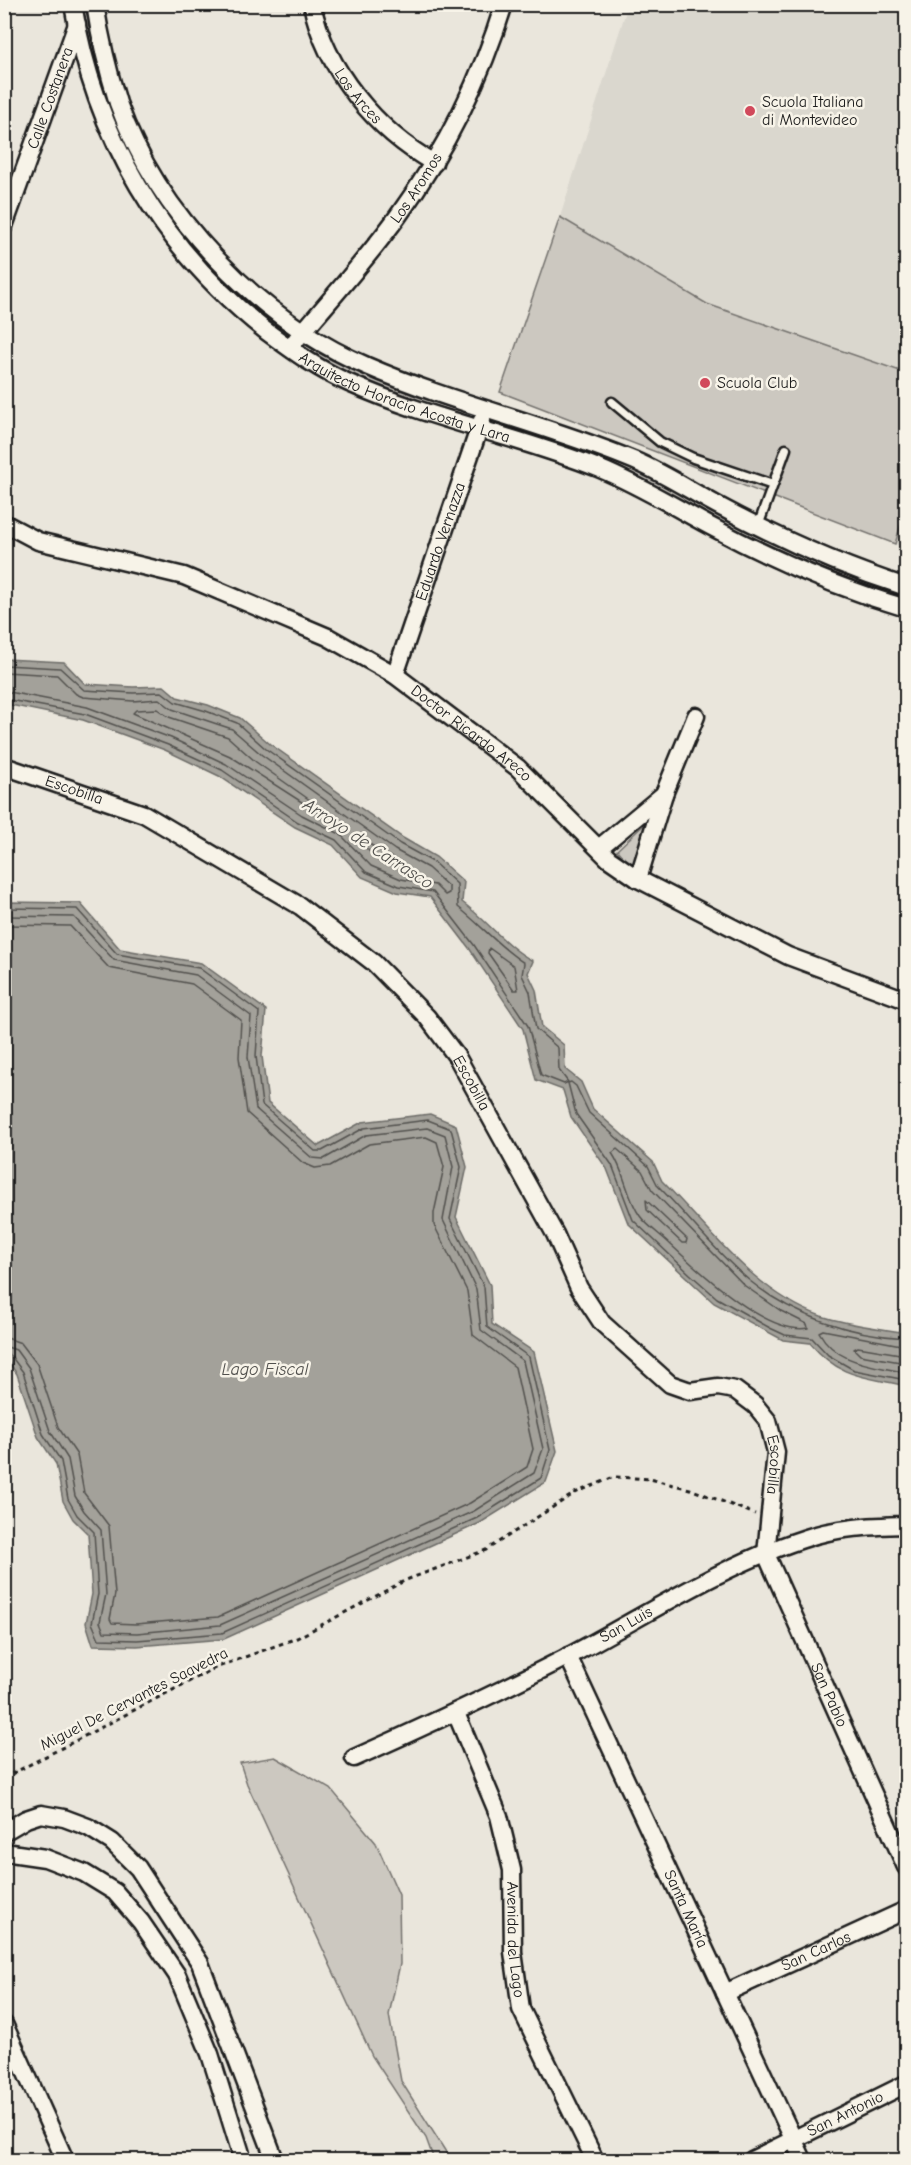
<svg xmlns="http://www.w3.org/2000/svg" width="911" height="2165" font-family="'Comic Neue',sans-serif">
<style>
.built{fill:#dad7ce}
.green{fill:#ccc8c0;stroke:#74726e;stroke-width:1.5}
.water{fill:#a3a19a;stroke:#6d6c68;stroke-width:1.5}
.lines{fill:none;stroke-linecap:round;stroke-linejoin:round}
.shore{stroke:#52514e;stroke-width:1.5}
.service-casing{stroke:#1c1c1c;stroke-width:13}
.minor-casing{stroke:#1c1c1c;stroke-width:21}
.path{stroke:#1c1c1c;stroke-width:3;stroke-dasharray:4.5 4.5;stroke-linecap:butt}
.service{stroke:#f7f3e8;stroke-width:8}
.minor{stroke:#f7f3e8;stroke-width:16}
.poi-dot{fill:#d1495b;stroke:#f7f3e8;stroke-width:2}
.labels{text-anchor:middle;dominant-baseline:central;stroke-width:5;stroke-linejoin:round;paint-order:stroke}
.street-label{font-size:16px;fill:#1c1c1c;stroke:#f7f3e8}
.poi-label{font-size:16px;fill:#1c1c1c;stroke:#f7f3e8;text-anchor:start}
.water-label{font-size:18px;font-style:italic;fill:#52514e;stroke:#f7f3e8}
</style>
<rect width="100%" height="100%" fill="#eae6dc"/>
<filter id="ink" filterUnits="userSpaceOnUse"><feTurbulence type="fractalNoise" baseFrequency=".0167" numOctaves="2"/><feDisplacementMap in="SourceGraphic" scale="12" xChannelSelector="R" yChannelSelector="G"/><feConvolveMatrix kernelMatrix="1 2 1 2 8 2 1 2 1" color-interpolation-filters="sRGB"/></filter>
<g filter="url(#ink)">
<!-- built -->
<path class="built" d="M628,5H906V373L707,304L560,217Z
M906,507V548L895,544Z"/>
<!-- green -->
<path class="green" d="M95,32L127,134L245,296L284,328L286,335C273,332 257,313 247,304C163,234 113,138 87,33Z
M560,217L707,304L906,373V507L895,544L500,392Z
M318,352L380,382L468,412L469,417L350,377L316,357Z
M491,419L614,461L670,487L776,545L843,573L906,594V601L842,581L489,426Z
M651,818L636,865L626,861L617,850Z
M275,1757L331,1789L376,1843L399,1895L400,1964L389,2015L401,2081L451,2160H434L426,2138L372,2056L247,1784L240,1763Z"/>
<!-- water -->
<path class="water" d="M5,659L64,662L85,684L133,687L164,686L177,697L208,705L240,718L270,744L403,838L436,857L464,882L462,902C488,921 505,946 533,961L528,973L536,990L542,1027L564,1045L565,1069L581,1082L593,1109L653,1162L662,1181C711,1230 754,1292 821,1316C848,1325 879,1328 906,1333V1386C863,1376 841,1379 810,1343L783,1340L714,1303L628,1223L607,1169L571,1117L563,1090L536,1080L523,1029L469,948L430,897L397,892L362,877L333,845L295,827L219,776L165,750L83,720L5,704Z
M5,902L80,903L120,949L201,963L266,1010L262,1056L268,1103L318,1146L362,1122L430,1114L456,1125L467,1167L456,1217L490,1285L492,1324L534,1352L557,1451L546,1482L480,1523L224,1639L137,1646L93,1645L86,1623L92,1594L88,1534L73,1519L63,1501L56,1464L38,1437L17,1374L5,1357Z"/>
<g class="lines">
<!-- shore -->
<path class="shore" d="M4,665L60,668L84,690L133,693L162,692L175,702L206,711L237,723L266,749L400,844L433,862L457,884L458,907C481,925 499,947 524,963L522,975L530,992L536,1029L558,1048L559,1070L568,1082L564,1084L541,1075L528,1026L474,945L433,892L399,886L366,872L336,840L298,822L222,770L168,745L85,714L4,699
M4,672L57,675L76,694L83,697L133,701L159,699L172,709L232,729L262,755L395,850L428,868L449,887V893L445,895L435,885L401,879L371,866L340,834L302,815L226,764L171,738L87,707L4,691
M157,709L169,717L228,737L256,762L324,810L325,814L322,815L230,756L133,713L136,710Z
M363,840L398,862L399,866L396,867L376,858L362,844Z
M4,908L77,909L117,954L199,968L259,1012L256,1056L262,1105L315,1151H322L364,1128L428,1120L451,1129L461,1167L450,1219L484,1287L487,1327L529,1357L550,1450L541,1478L477,1518L222,1633L137,1640L99,1639L92,1623L98,1594L94,1532L77,1515L68,1499L61,1461L43,1434L23,1372L11,1356L4,1354
M4,916L74,917L114,960L196,975L251,1016L248,1057L256,1109L312,1158L324,1159L366,1135L427,1128L445,1135L453,1167L443,1220L476,1289L481,1330L523,1361L543,1449L534,1473L474,1511L220,1625L137,1633L104,1632L100,1622L106,1594L101,1530L84,1511L75,1496L68,1459L50,1431L29,1368L16,1350L4,1346
M4,925L70,926L109,968L192,984L241,1020L239,1057L247,1113L303,1163L315,1168L330,1166L369,1144L426,1137L437,1142L444,1167L434,1213V1225L467,1291L473,1335L515,1367L533,1449L527,1467L470,1503L218,1617L136,1624L112,1623L110,1619L115,1594L109,1526L84,1493L77,1455L58,1427L37,1364L21,1343L4,1337
M489,948L514,966L518,990H514L488,953Z
M617,1149L642,1171L652,1190L745,1286L781,1311L807,1324L808,1328C767,1336 698,1270 670,1244C661,1235 647,1226 640,1216C627,1198 625,1172 612,1153Z
M646,1200L687,1239L686,1243H682L647,1210Z
M906,1338C851,1335 793,1316 750,1281C716,1253 689,1217 658,1186L648,1166L589,1113L576,1086L571,1082L568,1083L576,1114L612,1165L633,1220L690,1274L717,1298L770,1328L785,1335L812,1338L828,1355L854,1370L906,1380
M906,1346L823,1330L819,1332C837,1365 875,1365 906,1373
M906,1355L858,1347L854,1349L860,1355L906,1363"/>
<!-- service casing -->
<g class="service-casing">
<path id="service" d="M612,402L660,442L693,458L773,485
M758,526L786,449"/>
</g>
<!-- minor casing -->
<g class="minor-casing">
<g id="minor">
<path id="s1" d="M73,4C94,136 162,249 266,331C293,351 319,370 349,383C429,419 517,436 598,468C637,484 673,506 710,526C773,560 838,588 906,608"/>
<path d="M95,4C100,37 108,71 118,103C157,214 259,320 367,366C452,403 542,423 628,458C659,470 687,489 717,505C778,538 841,566 906,587"/>
<path id="s2" d="M312,4C325,70 377,131 434,163"/>
<path id="s3" d="M4,226L77,24"/>
<path id="s4" d="M296,340C330,300 367,259 398,216C444,152 481,80 504,4"/>
<path id="s5" d="M4,523L38,541L184,576L328,637L395,675L518,768L609,859L638,879L788,956L906,1000"/>
<path id="s6" d="M395,675L482,420"/>
<path id="s7" d="M4,766L144,814L300,906L374,963L427,1017L457,1057L555,1234L579,1288L602,1323L670,1384L690,1391L718,1387L735,1390L755,1405L768,1421L776,1452L766,1554L906,1867"/>
<path d="M599,848L664,794"/>
<path d="M638,879L664,794L696,716"/>
<path id="s8" d="M568,1656L803,2160"/>
<path id="s9" d="M456,1713L499,1816L512,1870L513,1952L521,2009L595,2160"/>
<path id="s10" d="M354,1758C426,1726 497,1693 567,1657C645,1616 720,1566 803,1539C837,1527 872,1526 906,1525"/>
<path d="M4,1832L26,1819L41,1814L64,1818L88,1827L112,1842L138,1868L200,1963L275,2160"/>
<path d="M4,1852L45,1858L84,1873L115,1892L141,1922L177,1975L210,2054L243,2160"/>
<path id="s11" d="M725,1993L906,1910"/>
<path d="M4,2024L65,2160"/>
<path id="s12" d="M752,2160L906,2084"/>
</g>
</g>
<!-- path -->
<path class="path" d="M4,1778L215,1668L297,1638L406,1580L486,1550L575,1493L614,1477L650,1479L690,1489L755,1514"/>
<!-- service -->
<use href="#service" class="service"/>
<!-- minor -->
<use href="#minor" class="minor"/>
</g>
</g>
<!-- markers -->
<g class="poi-dot">
<circle cx="750" cy="111" r="6"/>
<circle cx="705" cy="383" r="6"/>
</g>
<g class="labels">
<!-- street labels -->
<g class="street-label">
<text stroke="none"><textPath href="#s2" startOffset="104">Los Arces</textPath></text>
<text stroke="none"><textPath href="#s3" startOffset="136">Calle Costanera</textPath></text>
<text stroke="none"><textPath href="#s4" startOffset="194">Los Aromos</textPath></text>
<text stroke="none"><textPath href="#s1" startOffset="544">Arquitecto Horacio Acosta y Lara</textPath></text>
<text stroke="none"><textPath href="#s6" startOffset="141">Eduardo Vernazza</textPath></text>
<text stroke="none"><textPath href="#s5" startOffset="518">Doctor Ricardo Areco</textPath></text>
<text stroke="none"><textPath href="#s7" startOffset="74">Escobilla</textPath></text>
<text stroke="none"><textPath href="#s7" startOffset="578">Escobilla</textPath></text>
<text stroke="none"><textPath href="#s7" startOffset="1100">Escobilla</textPath></text>
<text stroke="none"><textPath href="#s10" startOffset="303">San Luis</textPath></text>
<text stroke="none"><textPath href="#s7" startOffset="1344">San Pablo</textPath></text>
<text transform="translate(134 1699) rotate(-27)">Miguel De Cervantes Saavedra</text>
<text stroke="none"><textPath href="#s8" startOffset="279">Santa María</textPath></text>
<text stroke="none"><textPath href="#s9" startOffset="237">Avenida del Lago</textPath></text>
<text stroke="none"><textPath href="#s11" startOffset="100">San Carlos</textPath></text>
<text stroke="none"><textPath href="#s12" startOffset="104">San Antonio</textPath></text>
</g>
<!-- poi labels -->
<g class="poi-label">
<text x="762" y="102">Scuola Italiana<tspan x="762" dy="18">di Montevideo</tspan></text>
<text x="717" y="383">Scuola Club</text>
</g>
<!-- water labels -->
<g class="water-label">
<text transform="translate(368 844) rotate(33)">Arroyo de Carrasco</text>
<text x="265" y="1369">Lago Fiscal</text>
</g>
</g>
<!-- margin -->
<rect width="911" height="2165" fill="none" stroke="#f7f3e8" stroke-width="24"/>
<rect x="12" y="12" width="887" height="2141" fill="none" stroke="#1c1c1c" stroke-width="2" filter="url(#ink)"/>
</svg>
